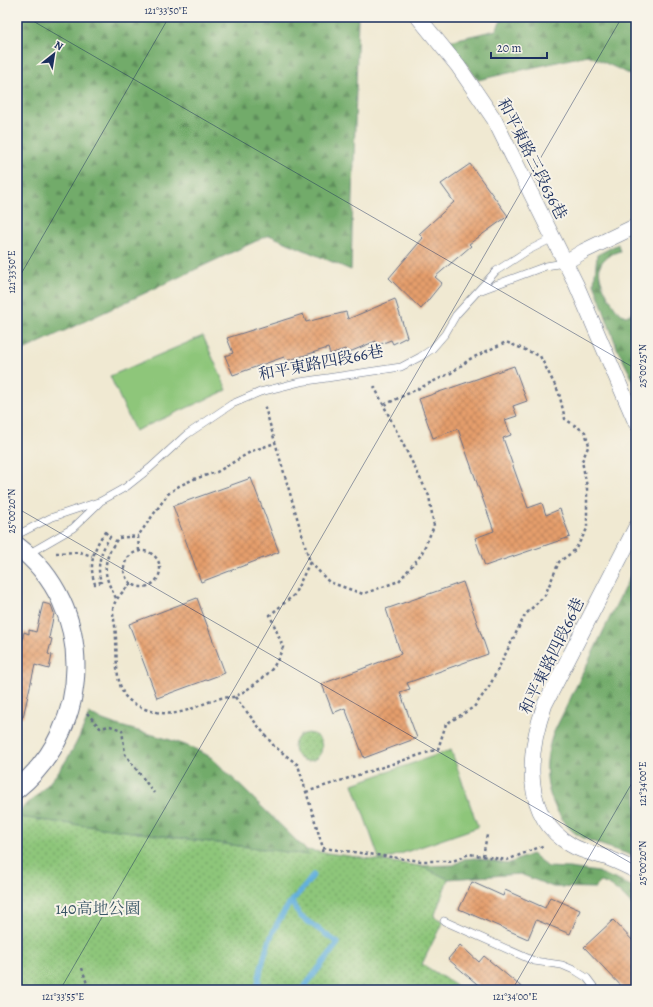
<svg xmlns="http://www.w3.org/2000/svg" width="653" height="1007" font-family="Alegreya,'Noto Serif TC',serif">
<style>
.forest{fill:url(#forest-firs);stroke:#466d64}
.park{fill:url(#park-dots);stroke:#547a6c}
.pitch{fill:#8ec67a;stroke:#547a6c}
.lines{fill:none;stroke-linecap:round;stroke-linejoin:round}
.stream{stroke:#64b0dd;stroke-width:5.5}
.building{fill:url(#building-cross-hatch)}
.service-casing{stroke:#667087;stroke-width:8}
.minor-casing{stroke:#667087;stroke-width:16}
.tertiary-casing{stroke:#667087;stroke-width:20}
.path{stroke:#667087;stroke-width:2.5;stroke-dasharray:3 3;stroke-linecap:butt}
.service{stroke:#fff;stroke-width:7}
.minor{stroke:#fff;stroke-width:15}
.tertiary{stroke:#fff;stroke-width:18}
.ticks{fill:none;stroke:#1b2f5e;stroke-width:1;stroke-opacity:0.45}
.labels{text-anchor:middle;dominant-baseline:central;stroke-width:4;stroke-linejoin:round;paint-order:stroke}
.street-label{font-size:16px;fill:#1b2f5e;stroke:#f7f3e8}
.park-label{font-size:16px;fill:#385565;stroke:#f7f3e8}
.neatline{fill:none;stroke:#1b2f5e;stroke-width:1.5}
.ticks-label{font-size:10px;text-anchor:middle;fill:#1b2f5e}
</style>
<defs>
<pattern id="forest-firs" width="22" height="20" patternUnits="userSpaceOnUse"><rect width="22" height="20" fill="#72ab6a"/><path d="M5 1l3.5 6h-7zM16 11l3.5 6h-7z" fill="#5d8c5a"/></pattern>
<pattern id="park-dots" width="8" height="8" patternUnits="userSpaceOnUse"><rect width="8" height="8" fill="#8ec67a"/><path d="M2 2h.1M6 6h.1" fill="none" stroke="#73a167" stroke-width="1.8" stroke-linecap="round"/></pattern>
<pattern id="building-cross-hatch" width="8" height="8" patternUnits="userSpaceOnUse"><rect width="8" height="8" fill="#e59e6c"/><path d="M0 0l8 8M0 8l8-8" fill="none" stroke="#b9815c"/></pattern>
</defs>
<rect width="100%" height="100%" fill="#f7f3e8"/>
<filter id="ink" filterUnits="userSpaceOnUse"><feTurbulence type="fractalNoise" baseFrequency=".025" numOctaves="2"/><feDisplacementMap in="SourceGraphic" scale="8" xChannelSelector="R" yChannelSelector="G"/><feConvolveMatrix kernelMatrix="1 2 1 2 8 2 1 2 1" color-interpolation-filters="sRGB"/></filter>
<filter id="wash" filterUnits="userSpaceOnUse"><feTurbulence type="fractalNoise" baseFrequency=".012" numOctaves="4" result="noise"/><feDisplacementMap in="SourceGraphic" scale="16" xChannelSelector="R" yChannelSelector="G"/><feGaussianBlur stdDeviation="0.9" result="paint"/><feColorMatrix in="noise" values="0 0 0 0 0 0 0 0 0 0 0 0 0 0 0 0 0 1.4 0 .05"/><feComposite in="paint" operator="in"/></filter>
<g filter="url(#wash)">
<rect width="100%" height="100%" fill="#f0e9d2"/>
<!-- forest -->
<path class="forest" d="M17,17H358L351,270L269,235L17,353Z
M503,17H636V77L588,55L478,80L449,41L496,30Z
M618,244L620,251C591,260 598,277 609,298C614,305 617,313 626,316L636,311V386L617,348L594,283L597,255Z
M636,564V857C617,849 592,844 575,833C569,829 565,823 561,817C544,792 543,763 553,734Z
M89,714C128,733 175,735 212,758L306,850L309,855L17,817V812C53,785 73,756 89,714Z
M532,854L548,867L569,868L598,872L636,888V909C626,899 616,886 601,882L595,888L553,887L520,874L448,879L420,866L454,865L464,859L475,858L507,864Z"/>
<!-- park -->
<path class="park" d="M294 747a14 14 0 1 1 28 0a14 14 0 1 1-28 0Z
M17,817L308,855L306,850L420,866L448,879L434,917L443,921L422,964L463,990H17Z"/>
<!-- pitch -->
<path class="pitch" d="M203,336L227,390L135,431L110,376Z
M451,750L478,827L380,861L353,784Z"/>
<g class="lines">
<!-- stream -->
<path class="stream" d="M292,903L300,916L338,943L302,990
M257,990C261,963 269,935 284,912C292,898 305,889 313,875"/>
</g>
<g id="blocks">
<!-- building -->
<path class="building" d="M470,164L508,216L469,244L471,246L435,277L442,283L421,309L389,278L423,238L419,234L454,202L441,184Z
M395,299L407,337L393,344L391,340L378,345L376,341L347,353L345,349L330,354L328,348L286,361L284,357L233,375L225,356L233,353L227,338L303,314L306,322L346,312L348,319Z
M514,366L527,401L513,406L517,416L505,420L511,435L503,438L528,508L542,503L546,515L560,509L570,537L485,566L475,538L494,531L458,429L433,438L419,399Z
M251,478L279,552L201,582L173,506Z
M463,582L488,654L407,683L410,689L400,692L417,738L364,758L345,708L333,713L322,684L401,654L386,609Z
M197,598L225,673L157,698L129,624Z
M43,603L51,605L54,613L49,638L52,639L48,654L52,655L49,669L35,665L23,717H17V664L24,632L29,634V630L36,632Z
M472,882L503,896L505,890L545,908L550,897L580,910L570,934L536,920L528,939L459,909Z
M613,920L636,944V990H625L584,947Z
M460,945L479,962L484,956L525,990H484L448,959Z"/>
</g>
</g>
<g filter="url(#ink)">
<use href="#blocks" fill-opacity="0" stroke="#667087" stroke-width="1"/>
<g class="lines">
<!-- service casing -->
<g class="service-casing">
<path id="service" d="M479,291L546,266L564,263
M17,535L50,518L101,501L126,487L150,468L186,435L232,404L260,392L300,382L401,367L420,357L432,349L445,334L456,315L496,271L527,251L553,238
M28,554L73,528L99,503
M444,921L534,961L562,965L576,971L587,978L596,990"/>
</g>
<!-- minor casing -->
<g class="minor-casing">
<path id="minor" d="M418,17L458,66L494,119L576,284L636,423
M564,263L584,251L636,226
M636,527L545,704C528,751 520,815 571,845C582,852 596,854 608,858C618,862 627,866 636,871"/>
</g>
<!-- tertiary casing -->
<g class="tertiary-casing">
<path id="tertiary" d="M17,546C96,606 94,727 17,789"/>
</g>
<!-- path -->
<path class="path" d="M105,532L110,537C101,551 96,565 101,582L95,584C88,565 94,547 105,532Z
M139,551L138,536L168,494L179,486L194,479L217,472L252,451L275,443
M124 569a18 18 0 1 1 36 0a18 18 0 1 1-36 0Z
M56,553L80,552L92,556
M310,562L329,582L363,594L399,581L421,555L434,526L429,496L373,384
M131,583C104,611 115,606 116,639C117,658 115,680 125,696C130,702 138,706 145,709C180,721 191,706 221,698C226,697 232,698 236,696C246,691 257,683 266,675C274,669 279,657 283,647L270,615L294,595L310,562L264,404
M116,598C102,574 102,561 118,538L138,536
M235,697L274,746L298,765L323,848L421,861H453L469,854L507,860L545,845
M87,713L100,728L110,726L122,730L125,754L154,793
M306,792L438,749L446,724L474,707L489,687L525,615L545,595L559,562L575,550L587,529V487L582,461L589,445L585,432L565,419L559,393L540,356L506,342L470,359L451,373L384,405
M322,852L323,848
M483,856L487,835
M82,968L87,984L91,990"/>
<!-- service -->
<use href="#service" class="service"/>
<!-- minor -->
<use href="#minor" class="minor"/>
<!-- tertiary -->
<use href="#tertiary" class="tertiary"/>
</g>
</g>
<!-- ticks -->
<path class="ticks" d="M26,17L636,369M17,281L169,17M17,508L636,866M60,990L622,17M512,990L636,776"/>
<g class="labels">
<!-- street labels -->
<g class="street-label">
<text transform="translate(532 159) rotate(63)">和平東路三段636巷</text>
<text transform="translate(321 363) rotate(-11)">和平東路四段66巷</text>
<text transform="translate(552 656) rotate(-64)">和平東路四段66巷</text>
</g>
<!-- park labels -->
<g class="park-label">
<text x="98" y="909">140高地公園</text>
</g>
</g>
<!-- margin -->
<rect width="653" height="1007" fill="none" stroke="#f7f3e8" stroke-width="44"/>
<!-- north arrow -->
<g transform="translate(54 54) rotate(30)" stroke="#f7f3e8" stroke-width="3" paint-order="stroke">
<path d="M0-3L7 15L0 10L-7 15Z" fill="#1b2f5e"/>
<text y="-6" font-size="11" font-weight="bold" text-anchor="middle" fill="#1b2f5e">N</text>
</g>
<!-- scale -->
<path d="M491 52v6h56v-6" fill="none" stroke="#1b2f5e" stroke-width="2"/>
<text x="497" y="52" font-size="12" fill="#1b2f5e" stroke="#f7f3e8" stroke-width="3" paint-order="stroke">20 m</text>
<rect x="22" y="22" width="609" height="963" class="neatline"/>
<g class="ticks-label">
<text x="166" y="14">121°33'50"E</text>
<text transform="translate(11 272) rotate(-90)" y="4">121°33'50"E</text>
<text transform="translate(642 366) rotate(-90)" y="4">25°00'25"N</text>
<text transform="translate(11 511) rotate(-90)" y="4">25°00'20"N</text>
<text transform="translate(642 784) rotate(-90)" y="4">121°34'00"E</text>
<text transform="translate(642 863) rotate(-90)" y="4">25°00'20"N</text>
<text x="63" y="1000">121°33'55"E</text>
<text x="515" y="1000">121°34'00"E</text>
</g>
</svg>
